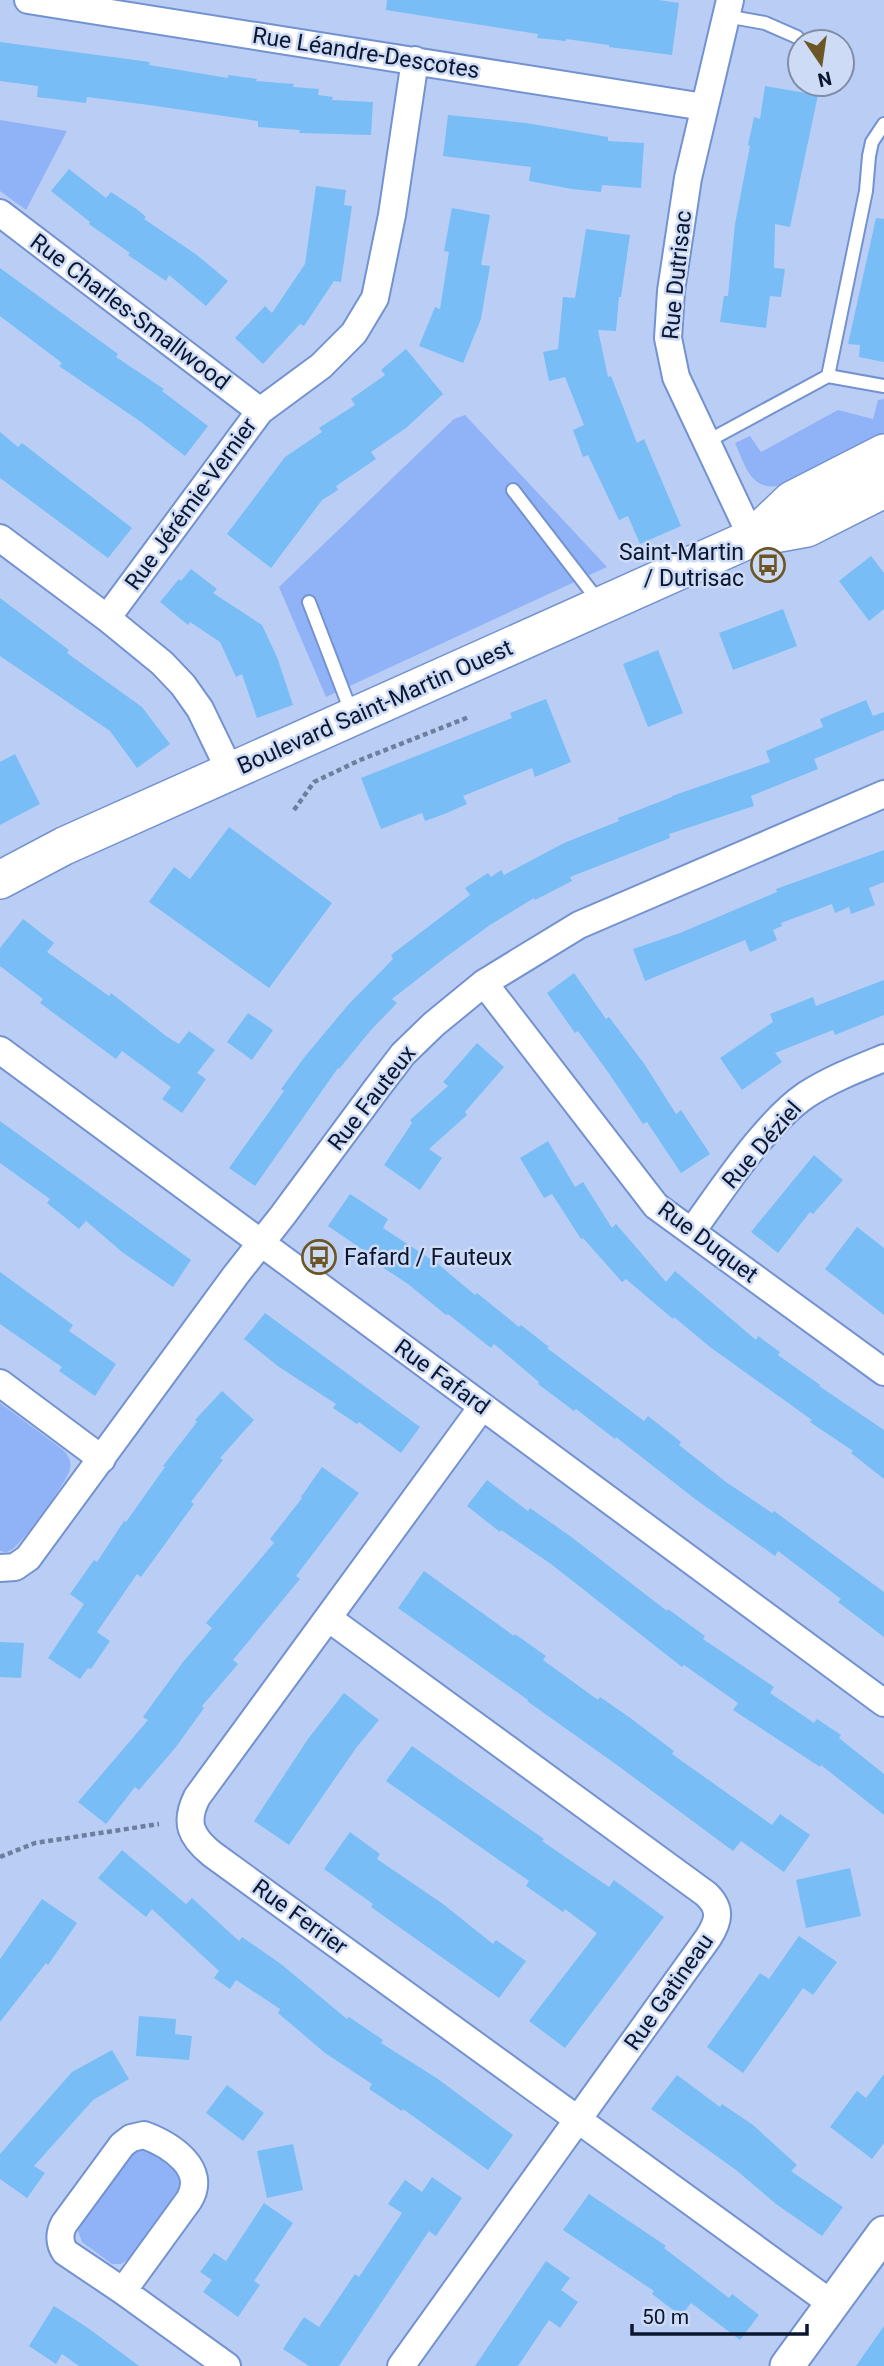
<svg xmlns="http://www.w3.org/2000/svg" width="884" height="2366" font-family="Roboto,sans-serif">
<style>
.green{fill:#90b2f6}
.building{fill:#78bdf5}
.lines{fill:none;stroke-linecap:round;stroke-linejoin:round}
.service-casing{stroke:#7392d0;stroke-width:16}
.minor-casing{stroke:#7392d0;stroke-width:30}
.tertiary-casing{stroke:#7392d0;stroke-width:37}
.secondary-casing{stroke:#7392d0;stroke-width:40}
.path{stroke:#6e7e9e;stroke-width:4.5;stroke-dasharray:5 3.5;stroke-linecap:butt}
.service{stroke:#fff;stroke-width:12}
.minor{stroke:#fff;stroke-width:26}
.tertiary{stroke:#fff;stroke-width:33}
.secondary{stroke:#fff;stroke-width:37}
.labels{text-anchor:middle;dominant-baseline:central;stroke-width:5;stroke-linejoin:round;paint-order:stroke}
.street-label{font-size:23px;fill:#0c172f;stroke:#cddbf6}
.poi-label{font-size:23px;fill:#0c172f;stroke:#cddbf6;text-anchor:end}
</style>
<rect width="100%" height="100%" fill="#bacef5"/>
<!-- green -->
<path class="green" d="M0,120L67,131L26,210L0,191Z
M884,399V433L782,485C751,493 745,465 735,443L750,436L761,452L838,410L873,419L878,400Z
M465,415L607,567L326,697L279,587L454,419Z
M0,1403L62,1449C68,1455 72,1460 70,1469C69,1479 20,1546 11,1550C6,1553 5,1552 0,1551Z
M139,2150C154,2149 179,2169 182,2184L130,2258L121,2264H112L82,2242L78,2231L79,2226L133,2154Z"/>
<!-- building -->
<path class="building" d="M387,0H659L679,3L672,55L609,47V45L566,39V41L537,38L538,34L386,10Z
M0,42L150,62L149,65L228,78V75L257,79L256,81L294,84L293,87L319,89L318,95L333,97L332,100L373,102L371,135L299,133L300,130L258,127V121L149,105L87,97L86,103L37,97L38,86L0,81Z
M765,86L818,95L790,227L775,224L774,268L785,269L781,297L770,296L766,328L720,322L724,296H728L735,224L750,146L748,145L754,117L760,119Z
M448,115L526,123L608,137V141L644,143L641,188L602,185L601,192L572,189L529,181L531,167L443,156Z
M69,169L106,198L111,192L138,210L146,217L144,219L197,255L228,281L206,306L169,275L166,281L128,255L130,253L89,224L90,222L51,191Z
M316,186L346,190L344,205L352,206L341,282L334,281L304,326L300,324L263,364L235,338L265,306L272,313L305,264Z
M452,208L490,215L481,265L490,266L481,319L463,363L419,346L435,307L440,309L449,252L444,251Z
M876,218L884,219V362L859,357L860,345L848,344Z
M586,229L630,235L621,297H619L616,331L598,330L608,377L611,376L637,443L644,439L681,526L640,544L628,516L619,520L588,455L583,457L573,430L584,425L565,377L549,381L543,352L558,349L563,297L575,298Z
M0,268L118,354L116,357L164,389L162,391L208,426L185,456L141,422L59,366L62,363L0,316Z
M406,349L443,394L406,428L371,452L376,459L336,486L338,490L322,500L271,568L227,534L285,457L322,432L319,428L355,405L351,399L385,375L381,370Z
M0,432L18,447L22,443L132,528L108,558L0,478Z
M871,556L884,573V609L869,621L839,581Z
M191,569L217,589L213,593L262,625L277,657L293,705L257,718L242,674L236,677L220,642L190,622L188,625L160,602L179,579L181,581Z
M0,598L69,650L67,653L142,707L170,744L137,768L110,731L0,656Z
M783,609L797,646L733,670L719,633Z
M658,650L683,713L648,727L623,664Z
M546,699L571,762L535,777L532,768L463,796L467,804L447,813L425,821L422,813L381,829L361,778L512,718L510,713Z
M866,700L873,716L884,712V730L814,759L818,769L751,796L754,806L669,834L670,838L570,877L572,881L535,900L534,898L490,925L446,957L392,999L397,1003L371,1030L339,1069L338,1068L255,1186L229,1168L284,1091L281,1089L303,1059L348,1005L393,959L391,955L470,895L465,888L488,873L491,877L501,870L504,875L564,843L619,821L618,818L672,797V796L770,762L766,751L823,727L820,719Z
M15,754L40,804L0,825V762Z
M229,827L332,903L269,988L149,902L174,867L190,879Z
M884,850V882L869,888L875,905L851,914L849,907L835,913L832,904L781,923L782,926L773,930L777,940L750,952L745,940L645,981L633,949L680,933L777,892L776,889Z
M23,919L54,943L47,952L109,996L111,993L166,1036L179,1044L189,1031L215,1050L197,1073L206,1079L182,1113L162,1099L171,1087L122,1051L116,1059L40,1003L43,999L0,966V948Z
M574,973L606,1019L609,1017L645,1065L676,1114L681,1110L710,1154L681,1173L647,1122L643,1124L608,1072L578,1031L575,1033L547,993Z
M884,980V1015L835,1035L833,1030L775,1053L782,1062L742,1090L720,1058L773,1022L770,1014L813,997L816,1006Z
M248,1013L273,1030L252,1060L227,1042Z
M477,1043L504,1067L465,1112L467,1115L429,1149L442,1158L420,1190L384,1165L412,1123L410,1120L448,1086L443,1082Z
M0,1121L191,1260L173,1287L122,1252L86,1221L79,1229L47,1203L50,1199L0,1163Z
M548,1141L575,1187L583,1182L612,1228L616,1224L666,1282L675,1271L756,1340L758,1336L780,1352L778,1355L820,1385L819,1386L884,1430V1479L851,1453L853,1451L810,1422L812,1420L710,1347L674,1317L673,1319L626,1279L622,1282L583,1238L581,1239L552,1194L544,1198L520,1158Z
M814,1155L843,1180L813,1214L810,1212L778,1253L751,1232Z
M350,1194L388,1219L383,1228L438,1264L475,1295L477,1293L519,1327L521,1325L549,1347L547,1348L644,1421L648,1416L681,1442L679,1445L726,1482L772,1513L774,1511L884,1592V1637L838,1602L841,1599L778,1551L775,1556L695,1499L616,1437L615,1439L576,1409L574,1411L538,1384L539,1382L494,1344L491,1348L448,1314L446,1315L408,1284L370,1259L372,1256L328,1226Z
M857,1227L884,1248V1315L825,1269Z
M0,1272L73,1325L69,1331L116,1364L95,1396L59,1371L62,1367L0,1324Z
M265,1313L420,1427L401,1453L359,1422L357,1424L333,1408L336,1404L279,1367L244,1339Z
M222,1391L254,1420L220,1458L223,1460L191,1502L194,1504L141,1577L137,1574L97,1632L110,1641L91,1669L88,1668L80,1679L48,1658L84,1604L70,1594L94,1560L97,1562L124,1521L126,1522L165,1467L163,1466L197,1422L195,1420Z
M322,1467L359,1493L296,1576L300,1579L233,1660L238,1664L202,1706L204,1708L176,1747L139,1790L135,1787L106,1824L78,1802L148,1720L143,1717L183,1662L212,1628L206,1623L274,1543L270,1539L302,1498L301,1497Z
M487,1480L528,1511L530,1508L570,1536L667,1611L668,1609L705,1636L703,1639L774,1687L770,1693L814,1723L817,1719L841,1735L839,1738L884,1774V1815L821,1765L820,1767L733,1710L738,1703L684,1665L682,1667L551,1564L501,1530L500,1532L467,1506Z
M424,1571L514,1636L515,1634L546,1656L543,1660L598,1700L600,1697L629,1717L674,1751L672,1754L772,1825L780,1814L810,1835L784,1872L741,1841L733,1851L617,1765L527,1701L528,1700L398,1608Z
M0,1642L24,1643L21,1678L0,1677Z
M344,1693L379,1720L356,1748L289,1845L254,1821L308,1739Z
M412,1746L544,1839L542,1841L609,1887L614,1880L664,1917L565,2048L529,2021L597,1933L565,1909L563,1912L526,1886L529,1881L386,1781Z
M350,1832L380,1854L377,1859L443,1904L493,1944L496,1940L526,1961L499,1998L371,1907L373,1904L324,1869Z
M122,1850L186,1904L192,1898L239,1941L242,1937L281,1964L347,2019L349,2017L383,2040L381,2043L438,2079L513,2135L488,2170L403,2109L402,2111L369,2089L372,2084L325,2053L278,2013L280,2009L236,1980L230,1989L214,1978L219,1971L152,1909L146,1917L98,1878Z
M850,1868L861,1916L806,1928L796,1880Z
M42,1899L77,1923L48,1965L46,1963L0,2022V1959Z
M799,1936L837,1962L813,1995L803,1988L743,2073L707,2047L760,1973L769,1979Z
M139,2016L176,2019L175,2034L192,2036L189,2060L136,2056Z
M112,2050L129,2079L93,2100L34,2166L45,2173L27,2198L0,2179V2154L72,2072Z
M884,2074V2143L872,2159L830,2127L857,2091L866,2098Z
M677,2075L720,2107L722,2104L753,2125L797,2165L791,2171L843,2207L822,2236L776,2204L736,2170L651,2109Z
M227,2085L264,2113L243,2141L206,2113Z
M293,2144L303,2190L267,2198L257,2151Z
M432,2177L462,2198L436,2236L429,2231L339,2366H309L283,2349L304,2317L319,2327L355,2274L359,2277L402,2213L388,2204L405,2180L422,2192Z
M589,2194L666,2246L664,2248L729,2298L732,2294L759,2315L740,2340L691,2303L681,2316L652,2294L654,2291L563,2230Z
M264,2203L293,2223L254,2281L260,2285L238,2317L203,2292L212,2280L200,2272L214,2253L226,2261Z
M546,2261L570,2278L561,2290L578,2302L560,2328L549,2320L518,2366H475Z
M54,2306L88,2328L139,2366H79L62,2354L56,2364L29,2346Z
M884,2326V2366H856Z"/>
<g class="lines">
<!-- service casing -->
<g class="service-casing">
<path id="service" d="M726,16L765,23L797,37
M828,376L866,191L869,156L872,142L884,124
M706,442L828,376L884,386
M513,490L600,603
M309,602L352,714"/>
</g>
<!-- minor casing -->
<g class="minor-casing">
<path id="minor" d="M28,0L704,107
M730,0L688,178L671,291L668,338L676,377L752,538
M0,213L260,411
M0,538L107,618L162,663L183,685L200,709L230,771
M107,618L260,411L321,366L354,333L375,298L392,215L415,60
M484,983L656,1206L884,1372
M0,1050L884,1703
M692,1231C722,1190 765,1123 806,1095C831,1079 857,1069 884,1058
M0,1383L102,1459
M482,1407L197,1797C184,1823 191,1837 212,1854L832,2304
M0,1568L15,1567L28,1558L235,1276L283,1215L377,1088L403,1054L434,1024L484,983L579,925L884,794
M328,1618L706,1894C722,1909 719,1921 708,1938L401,2366
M144,2135C171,2145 208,2169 189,2200L123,2291L65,2252C59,2243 59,2233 64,2224L122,2145L131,2138Z
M123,2291L227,2366"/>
</g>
<!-- tertiary casing -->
<g class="tertiary-casing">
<path id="tertiary" d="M787,2366L884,2233"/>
</g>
<!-- secondary casing -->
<g class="secondary-casing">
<path id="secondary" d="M752,538L792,500L884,453
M0,880L64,846L752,538L807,528L884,489"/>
</g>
<!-- path -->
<path class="path" d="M294,810L314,782L360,760L469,717
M0,1857L35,1843L159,1824"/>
<!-- service -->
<use href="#service" class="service"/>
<!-- minor -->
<use href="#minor" class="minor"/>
<!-- tertiary -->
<use href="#tertiary" class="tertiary"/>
<!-- secondary -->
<use href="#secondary" class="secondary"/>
</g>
<!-- icons -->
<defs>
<g id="bus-ring" transform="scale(1.75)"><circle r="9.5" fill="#cddbf6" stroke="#6c5626" stroke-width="1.5"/><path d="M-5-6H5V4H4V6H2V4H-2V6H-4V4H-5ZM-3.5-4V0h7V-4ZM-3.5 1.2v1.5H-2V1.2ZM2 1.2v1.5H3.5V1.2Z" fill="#6c5626"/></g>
</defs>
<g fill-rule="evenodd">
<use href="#bus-ring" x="768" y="565"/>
<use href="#bus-ring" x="319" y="1257"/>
</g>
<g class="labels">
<!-- street labels -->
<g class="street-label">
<text transform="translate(366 53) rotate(9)">Rue Léandre-Descotes</text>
<text transform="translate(677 275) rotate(-84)">Rue Dutrisac</text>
<text transform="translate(130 312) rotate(37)">Rue Charles-Smallwood</text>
<text transform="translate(191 504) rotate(-54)">Rue Jérémie-Vernier</text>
<text transform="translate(375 707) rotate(-24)">Boulevard Saint-Martin Ouest</text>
<text transform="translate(372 1098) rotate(-52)">Rue Fauteux</text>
<text transform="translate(762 1145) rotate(-49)">Rue Déziel</text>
<text transform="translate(708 1242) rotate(37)">Rue Duquet</text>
<text transform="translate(442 1377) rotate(36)">Rue Fafard</text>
<text transform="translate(300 1917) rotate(36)">Rue Ferrier</text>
<text transform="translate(669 1992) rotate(-55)">Rue Gatineau</text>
</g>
<!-- poi labels -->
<g class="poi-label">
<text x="744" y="552">Saint-Martin<tspan x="744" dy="26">/ Dutrisac</tspan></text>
<text x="344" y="1257" text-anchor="start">Fafard / Fauteux</text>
</g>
</g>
<!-- north arrow -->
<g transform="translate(821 63) rotate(167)"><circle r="33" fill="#cddbf6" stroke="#808da6" stroke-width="2"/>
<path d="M0-5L12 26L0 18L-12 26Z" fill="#6c5626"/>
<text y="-10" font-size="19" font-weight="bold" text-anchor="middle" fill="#0c172f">N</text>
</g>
<!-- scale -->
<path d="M632 2324v10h175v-10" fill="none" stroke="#0c172f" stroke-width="3.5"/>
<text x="642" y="2324" font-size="21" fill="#0c172f" stroke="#cddbf6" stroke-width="5" paint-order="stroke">50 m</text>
</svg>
